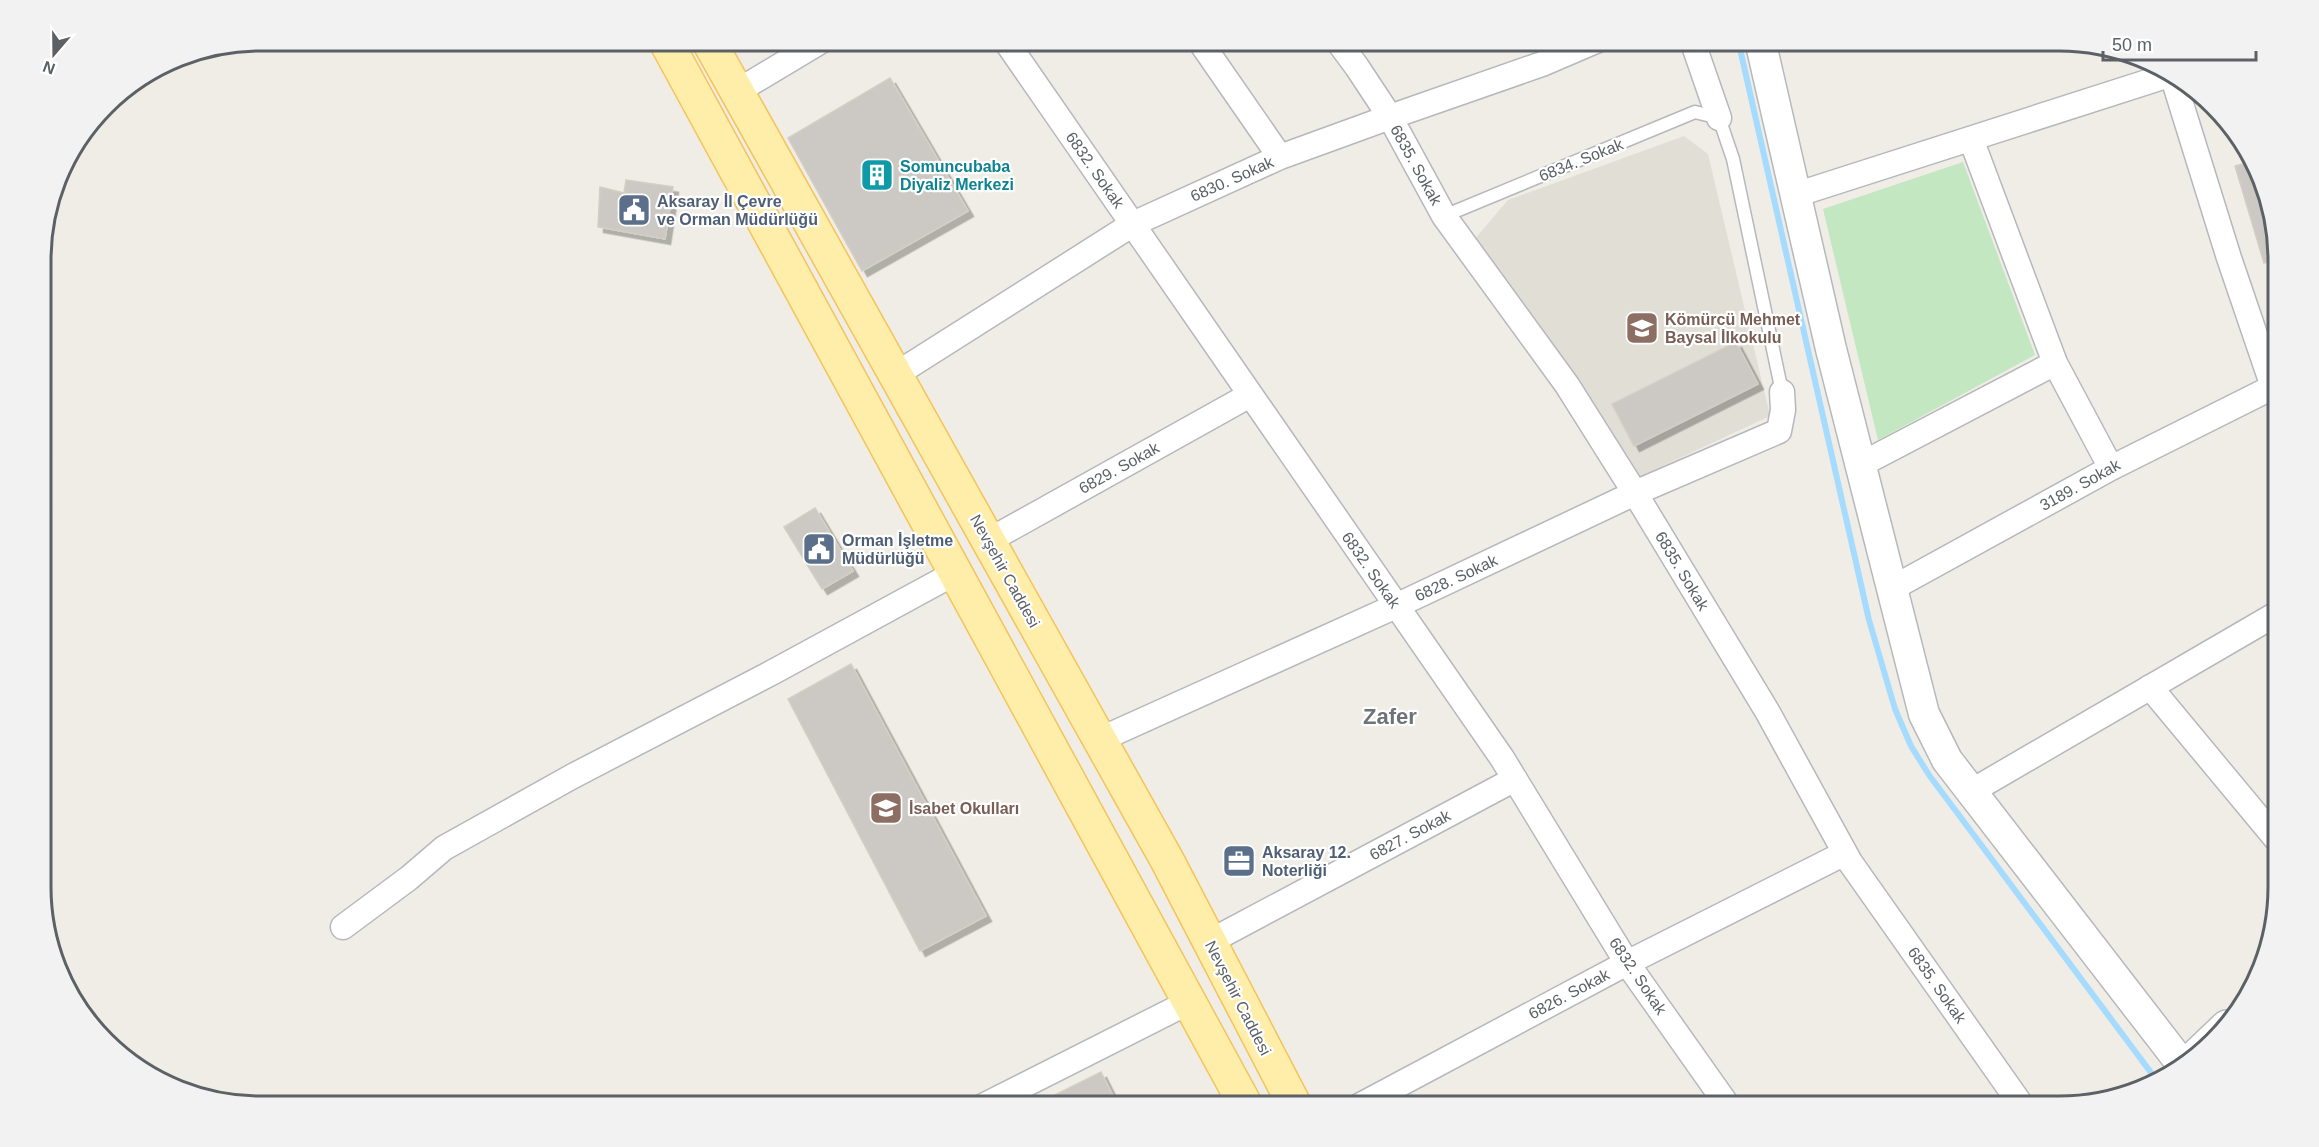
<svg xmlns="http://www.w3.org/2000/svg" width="2319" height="1147" font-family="Arial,sans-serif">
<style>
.education{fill:#e1ded6}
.green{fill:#c2e7c1}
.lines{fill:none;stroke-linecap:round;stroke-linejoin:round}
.stream{stroke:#a5dbff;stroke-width:6}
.building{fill:#ccc9c4;stroke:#d4cec3;stroke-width:1.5;filter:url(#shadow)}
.service-casing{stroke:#b5b8bc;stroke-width:15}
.minor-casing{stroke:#b5b8bc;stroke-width:27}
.tertiary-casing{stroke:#b5b8bc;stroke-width:33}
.secondary-casing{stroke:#b6babf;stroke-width:36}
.primary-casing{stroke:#f5c358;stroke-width:36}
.service{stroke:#fff;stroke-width:12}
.minor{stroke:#fff;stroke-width:24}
.tertiary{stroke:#fff;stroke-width:30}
.secondary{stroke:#fff;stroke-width:33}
.primary{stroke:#fea;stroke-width:33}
.labels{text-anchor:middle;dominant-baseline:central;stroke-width:4.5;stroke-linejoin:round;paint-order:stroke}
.street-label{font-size:16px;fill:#5c6166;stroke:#fff}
.culture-label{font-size:16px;font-weight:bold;fill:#0d838f;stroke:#fff;text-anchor:start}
.service-label{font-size:16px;font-weight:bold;fill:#4e5e75;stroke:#fff;text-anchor:start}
.education-label{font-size:16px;font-weight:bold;fill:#785e54;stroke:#fff;text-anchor:start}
.district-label{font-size:22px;font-weight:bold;fill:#6d7378;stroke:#fff}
.rim{fill:none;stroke:#5c6166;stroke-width:3}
</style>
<defs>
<filter id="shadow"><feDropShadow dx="5.5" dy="5.5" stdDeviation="0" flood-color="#0004"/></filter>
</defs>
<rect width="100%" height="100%" fill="#efede5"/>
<!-- education -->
<path class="education" d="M1684,136L1708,154L1770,416L1637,478L1474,240L1508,200Z"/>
<!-- green -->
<path class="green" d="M1963,162L2035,355L1878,440L1823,209Z"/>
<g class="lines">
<!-- stream -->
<path class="stream" d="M1738,40L1869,620L1895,709L1911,746L1929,775L2155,1078"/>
</g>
<!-- building -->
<path class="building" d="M890,78L968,211L862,271L788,138Z
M2250,162L2277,232V259L2264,263L2235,166Z
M626,180L673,187L665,239L598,227L600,187L624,193Z
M1736,342L1758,384L1634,446L1612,404Z
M815,508L853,571L822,589L784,527Z
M851,664L986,916L920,951L788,699Z
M1101,1072L1118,1106H1033Z"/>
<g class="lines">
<!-- service casing -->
<g class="service-casing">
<path id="service" d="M1444,216L1695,112L1719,118L1733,159L1782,392"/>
</g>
<!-- minor casing -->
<g class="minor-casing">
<path id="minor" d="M1005,40L1502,758L1627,963L1728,1106
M1199,40L1280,157
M1337,40L1357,67L1390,117L1444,216L1567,385L1635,493L1767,711L1850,862L2022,1106
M1692,40L1719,118
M2173,78L2229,258L2273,387L2277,395
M736,92L823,40
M1971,139L2055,363L2111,468
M1795,195L2169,75
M895,375L1133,224L1280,157L1390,117L1542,64L1598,40
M1860,465L2055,363
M988,541L1250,395
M1891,589L2111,468L2273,387
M2150,687L2278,841
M1099,740L1396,606L1635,493L1779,431L1783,410L1782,392
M1972,791L2278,613
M343,927L409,878L444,848L573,776L773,672L955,573
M1209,942L1515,779
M983,1106L1189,1002
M1359,1106L1627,963L1845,853"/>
</g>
<!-- tertiary casing -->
<g class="tertiary-casing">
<path id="tertiary" d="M1760,40L1831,349L1924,714L1947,760L2184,1067"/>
</g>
<!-- secondary casing -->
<g class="secondary-casing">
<path id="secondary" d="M2187,1065L2227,1027"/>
</g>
<!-- primary casing -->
<g class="primary-casing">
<path id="primary" d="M665,40L1246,1106
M708,40L1167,860L1295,1106"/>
</g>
<!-- service -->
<use href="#service" class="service"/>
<!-- minor -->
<use href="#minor" class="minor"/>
<!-- tertiary -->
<use href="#tertiary" class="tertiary"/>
<!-- secondary -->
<use href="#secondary" class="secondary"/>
<!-- primary -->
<use href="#primary" class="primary"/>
</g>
<!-- icons -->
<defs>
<g id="building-square" transform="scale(1.725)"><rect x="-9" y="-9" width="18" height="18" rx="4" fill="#0f9aa8" stroke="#fff"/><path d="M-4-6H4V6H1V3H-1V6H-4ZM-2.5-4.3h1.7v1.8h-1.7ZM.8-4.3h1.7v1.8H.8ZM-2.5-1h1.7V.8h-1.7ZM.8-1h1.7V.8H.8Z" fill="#fff"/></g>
<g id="civic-square" transform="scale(1.725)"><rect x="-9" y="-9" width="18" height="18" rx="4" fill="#5c6f8a" stroke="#fff"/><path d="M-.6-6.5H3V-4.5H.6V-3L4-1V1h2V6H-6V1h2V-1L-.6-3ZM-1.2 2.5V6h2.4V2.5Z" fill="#fff"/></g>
<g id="school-square" transform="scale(1.725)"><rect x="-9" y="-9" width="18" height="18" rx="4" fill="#8d6e63" stroke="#fff"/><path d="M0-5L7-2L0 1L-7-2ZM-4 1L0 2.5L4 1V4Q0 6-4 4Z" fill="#fff"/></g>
<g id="office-square" transform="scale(1.725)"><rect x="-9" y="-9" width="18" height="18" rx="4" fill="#5c6f8a" stroke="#fff"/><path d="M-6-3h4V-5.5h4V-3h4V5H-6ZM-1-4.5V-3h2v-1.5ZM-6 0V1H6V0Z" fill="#fff"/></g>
</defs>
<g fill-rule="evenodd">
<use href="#building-square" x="877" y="175"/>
<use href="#civic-square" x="634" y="210"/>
<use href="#school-square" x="1642" y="328"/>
<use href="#civic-square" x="819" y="549"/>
<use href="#school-square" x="886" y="808"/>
<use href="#office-square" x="1239" y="861"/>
</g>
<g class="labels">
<!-- street labels -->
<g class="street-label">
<text transform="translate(1581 160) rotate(-22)">6834. Sokak</text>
<text transform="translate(1416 165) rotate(61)">6835. Sokak</text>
<text transform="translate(1095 170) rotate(55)">6832. Sokak</text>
<text transform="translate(1232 179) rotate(-24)">6830. Sokak</text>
<text transform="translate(1119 468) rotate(-29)">6829. Sokak</text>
<text transform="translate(2080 485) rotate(-29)">3189. Sokak</text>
<text transform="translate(1371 570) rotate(55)">6832. Sokak</text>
<text transform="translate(1005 571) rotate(61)">Nevşehir Caddesi</text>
<text transform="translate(1682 571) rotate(59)">6835. Sokak</text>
<text transform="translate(1456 578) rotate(-25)">6828. Sokak</text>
<text transform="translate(1410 835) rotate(-28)">6827. Sokak</text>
<text transform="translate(1638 976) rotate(56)">6832. Sokak</text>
<text transform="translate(1937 985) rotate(55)">6835. Sokak</text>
<text transform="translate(1569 994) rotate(-28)">6826. Sokak</text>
<text transform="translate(1238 998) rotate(63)">Nevşehir Caddesi</text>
</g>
<!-- culture labels -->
<g class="culture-label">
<text x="900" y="166">Somuncubaba<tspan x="900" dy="18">Diyaliz Merkezi</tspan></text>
</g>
<!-- service labels -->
<g class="service-label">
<text x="657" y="201">Aksaray İl Çevre<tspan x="657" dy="18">ve Orman Müdürlüğü</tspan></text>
<text x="842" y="540">Orman İşletme<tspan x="842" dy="18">Müdürlüğü</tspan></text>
<text x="1262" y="852">Aksaray 12.<tspan x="1262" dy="18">Noterliği</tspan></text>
</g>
<!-- education labels -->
<g class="education-label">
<text x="1665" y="319">Kömürcü Mehmet<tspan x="1665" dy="18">Baysal İlkokulu</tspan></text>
<text x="909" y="808">İsabet Okulları</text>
</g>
<!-- district labels -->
<g class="district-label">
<text x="1390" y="716">Zafer</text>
</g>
</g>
<!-- crop -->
<path d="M0 0H2319V1147H0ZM260 51H2059A209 209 0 0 1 2268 260V887A209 209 0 0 1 2059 1096H260A209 209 0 0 1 51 887V260A209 209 0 0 1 260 51Z" fill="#f2f2f3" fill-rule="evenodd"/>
<path class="rim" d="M260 51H2059A209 209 0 0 1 2268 260V887A209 209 0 0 1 2059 1096H260A209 209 0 0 1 51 887V260A209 209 0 0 1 260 51Z"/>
<!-- north arrow -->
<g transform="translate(54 54) rotate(200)" stroke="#ffffff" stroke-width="4.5" paint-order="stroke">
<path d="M0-4.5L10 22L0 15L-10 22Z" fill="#5c6166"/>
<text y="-9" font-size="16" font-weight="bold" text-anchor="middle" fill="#5c6166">N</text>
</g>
<!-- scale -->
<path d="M2103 51v9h153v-9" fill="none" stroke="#5c6166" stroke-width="3"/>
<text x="2112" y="51" font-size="18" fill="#5c6166" stroke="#ffffff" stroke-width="4.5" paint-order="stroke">50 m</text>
</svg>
